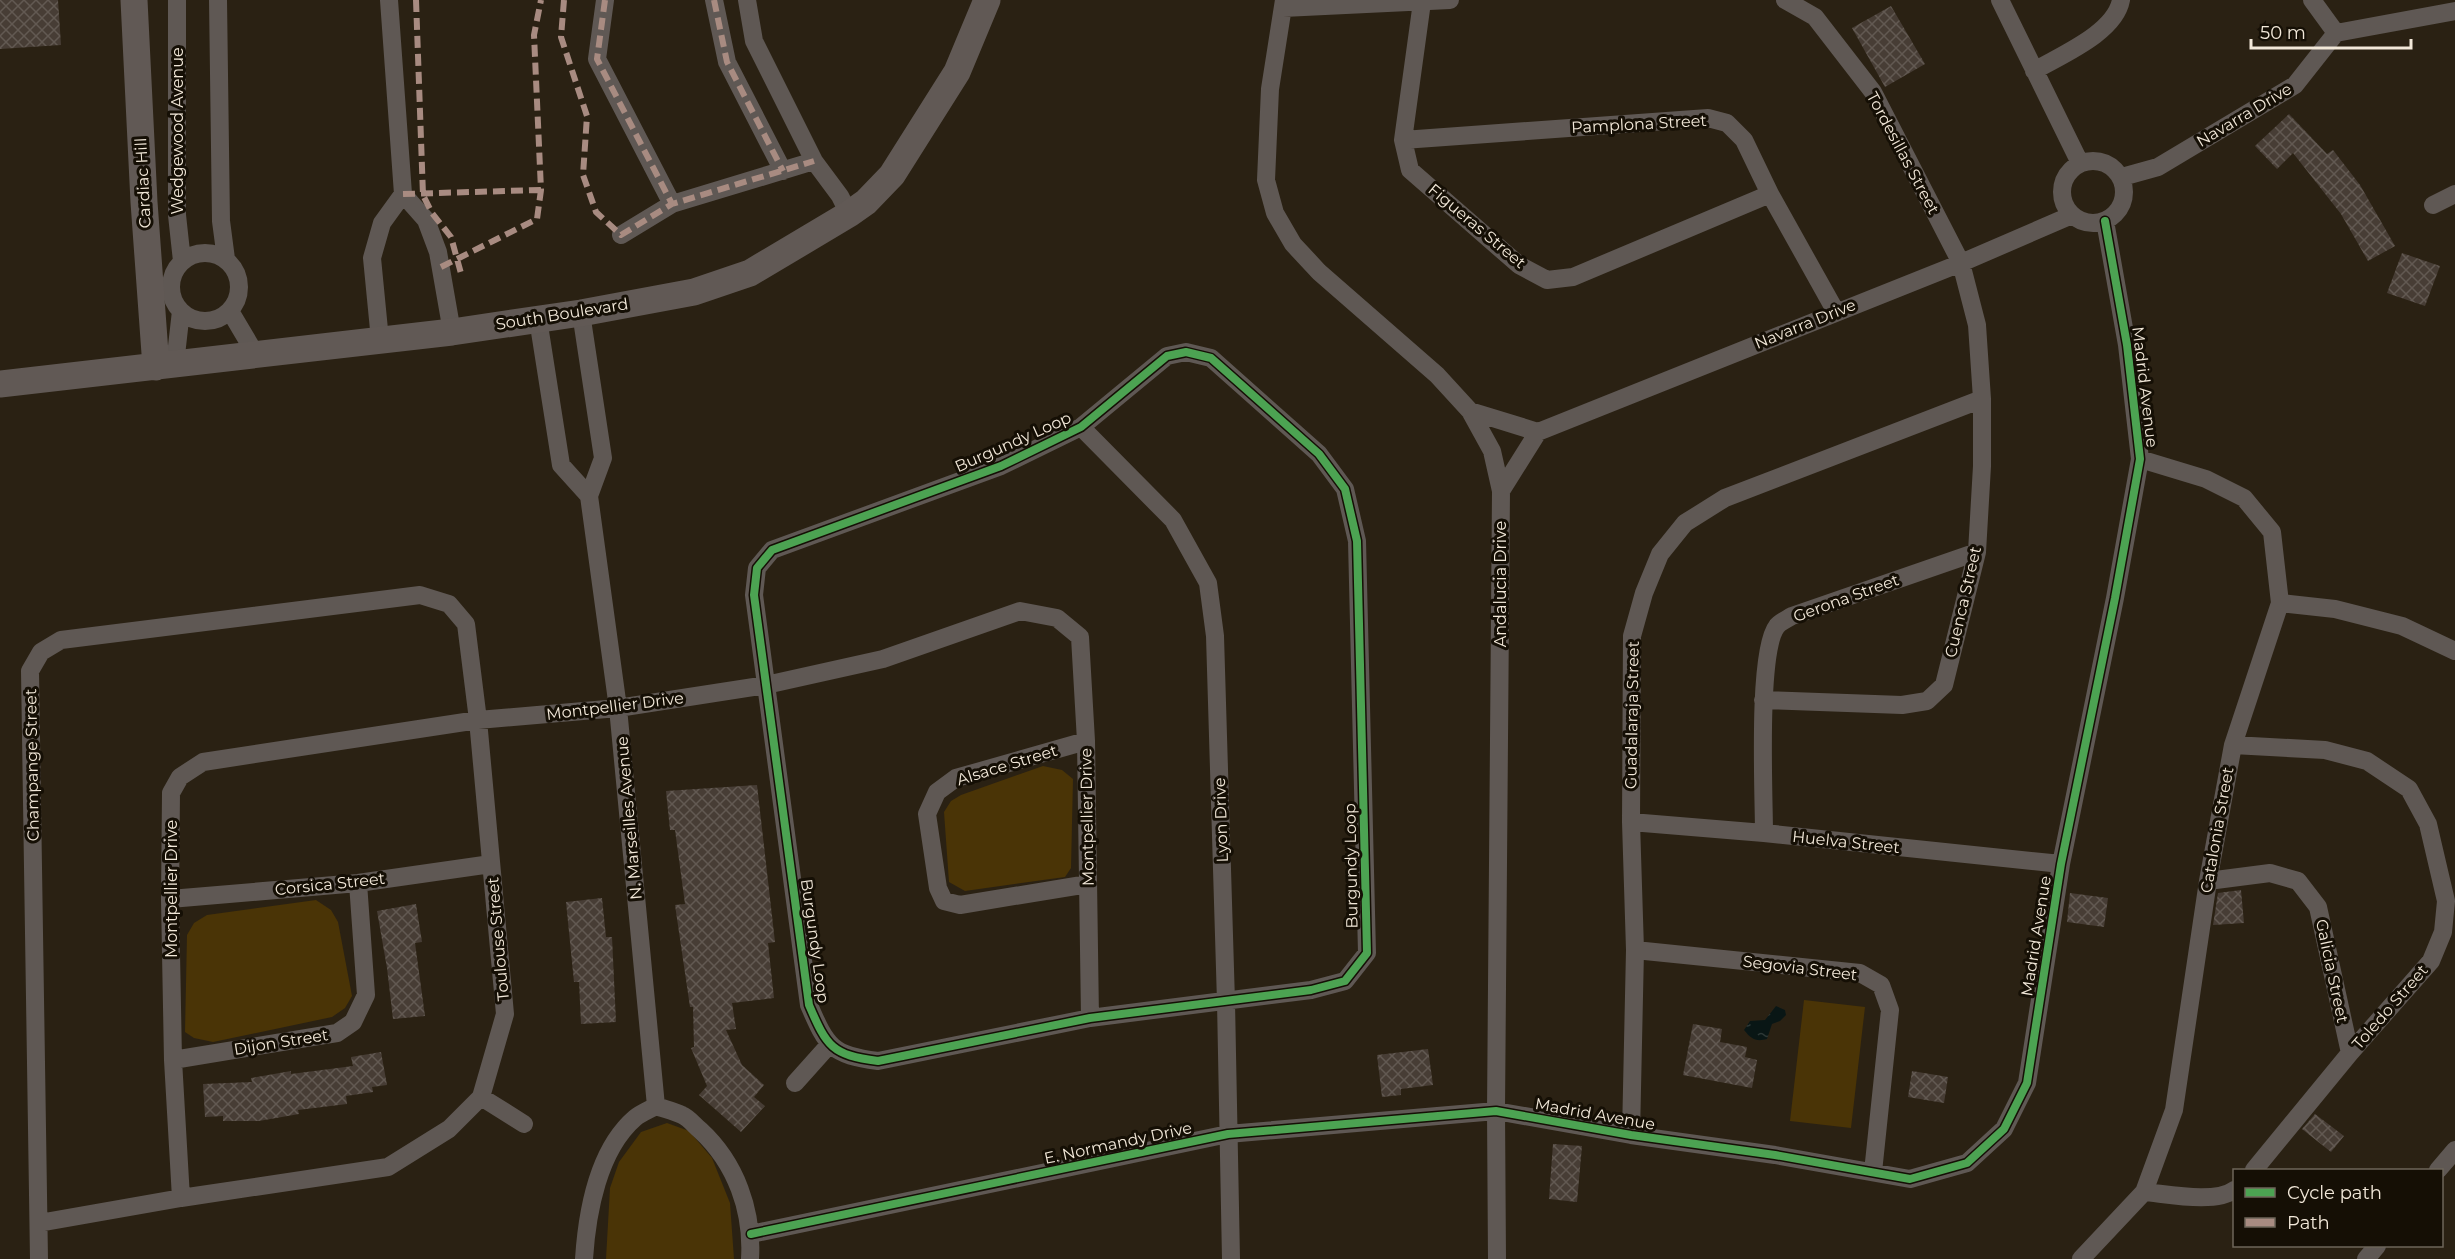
<svg xmlns="http://www.w3.org/2000/svg" width="2455" height="1259" font-family="Montserrat,sans-serif">
<style>
.green{fill:#4a3406}
.water{fill:url(#water-ripples)}
.building{fill:url(#building-cross-hatch)}
.lines{fill:none;stroke-linecap:round;stroke-linejoin:round}
.street{stroke:#5f5854;stroke-width:18}
.secondary{stroke:#615955;stroke-width:27}
.quiet{stroke:#a88b81;stroke-width:6;stroke-dasharray:12 6;stroke-linecap:butt}
.cycleway-casing{stroke:#150f05;stroke-width:11}
.cycleway{stroke:#4ca352;stroke-width:8}
.labels{text-anchor:middle;dominant-baseline:central;stroke-width:6;stroke-linejoin:round;paint-order:stroke}
.street-label{font-size:16px;fill:#f2e8d9;stroke:#150f05}
</style>
<defs>
<pattern id="water-ripples" width="26" height="14" patternUnits="userSpaceOnUse" patternTransform="scale(1.5)"><rect width="26" height="14" fill="#091615"/><path d="M2 4q2-2 4 0t4 0M15 11q2-2 4 0t4 0" fill="none" stroke="#2d3836"/></pattern>
<pattern id="building-cross-hatch" width="8" height="8" patternUnits="userSpaceOnUse" patternTransform="scale(1.5)"><rect width="8" height="8" fill="#473d35"/><path d="M0 0l8 8M0 8l8-8" fill="none" stroke="#625952"/></pattern>
</defs>
<rect width="100%" height="100%" fill="#2a2113"/>
<!-- green -->
<path class="green" d="M1043,766L1062,770L1073,779L1071,868L1065,877L965,891L949,882L944,812L951,801L961,795Z
M316,900L331,910L338,922L352,996L345,1008L332,1017L213,1042L194,1038L185,1032L187,935L194,923L207,915Z
M1804,1000L1865,1007L1851,1128L1790,1121Z
M667,1123L689,1131L712,1158L730,1203L734,1259H606L610,1188L619,1162L641,1132Z"/>
<!-- water -->
<path class="water" d="M1776,1006L1785,1010L1786,1015L1780,1021L1772,1024L1767,1039C1756,1042 1751,1039 1744,1030L1750,1021L1765,1020Z"/>
<!-- building -->
<path class="building" d="M0,0H58L61,45L0,49Z
M1891,6L1925,64L1885,87L1852,28Z
M2289,114L2327,154L2333,150L2360,185L2395,246L2368,261L2341,214L2293,153L2277,169L2255,146Z
M2402,253L2440,266L2425,306L2387,293Z
M757,785L775,942L768,943L774,998L732,1003L736,1029L726,1030L742,1065L764,1085L754,1097L765,1106L741,1132L699,1095L707,1086L691,1048L694,1047L693,1007H690L675,905L685,904L675,830H670L666,791Z
M2241,890L2244,923L2213,925L2218,893Z
M2070,893L2108,898L2104,927L2067,922Z
M602,898L606,937H612L616,1022L581,1024L579,982H574L566,902Z
M416,904L422,942L415,943L425,1016L393,1019L387,968L377,911Z
M1693,1024L1722,1029L1720,1042L1747,1047L1745,1057L1757,1060L1752,1088L1683,1075Z
M1428,1049L1433,1085L1401,1089V1095L1382,1097L1377,1055Z
M381,1052L387,1085L372,1087L373,1092L346,1096L347,1104L298,1110L299,1114L259,1121H223V1116L205,1117L203,1084L252,1082L251,1078L291,1071V1074L353,1066L351,1057Z
M1912,1071L1948,1077L1944,1103L1908,1097Z
M2315,1114L2344,1136L2331,1152L2302,1129Z
M1553,1144L1582,1146L1577,1202L1549,1199Z"/>
<g class="lines">
<!-- street -->
<path class="street" d="M177,0V215L182,261
M218,0L221,221L226,259
M605,0L597,59L672,204
M714,0L727,62L783,171
M747,0L754,41L814,161L840,196L849,214
M1284,0L1270,89L1266,180L1275,213L1293,244L1319,272L1437,375L1470,411L1492,451L1501,491L1496,1111L1497,1259
M2000,0L2080,163
M2312,0L2336,33
M1422,2L1403,140L1410,170L1519,265L1547,280L1573,277L1770,194
M1283,8L1450,0
M2034,71C2061,55 2115,33 2121,0
M1403,140L1708,118L1727,123L1744,140L1770,194L1836,312
M2062 192a31 31 0 1 1 62 0a31 31 0 1 1-62 0Z
M2122,177L2158,167L2295,85L2336,33L2455,11
M403,194L426,220L438,252L452,332
M2433,205L2455,194
M621,235L672,204L814,161
M171 287a34 34 0 1 1 68 0a34 34 0 1 1-68 0Z
M230,311L256,355
M581,313L603,458L589,496L618,708L656,1106
M538,319L561,465L589,496
M380,340L372,258L382,223L403,194L389,0
M1186,352L1211,358L1319,454L1345,489L1357,541L1367,953L1345,981L1311,990L1090,1018L878,1061C832,1055 827,1047 809,1005L754,595L757,568L772,550L1001,466L1081,427L1167,356Z
M175,364L181,311
M1470,411L1538,432
M1081,427L1173,520L1208,583L1215,636L1226,1002L1231,1259
M1538,432L1961,263L2072,215
M1501,491L1538,432
M2280,603L2335,609L2402,626L2455,651
M1763,700L1902,705L1927,701L1944,685L1977,552L1982,466V399L1977,325L1961,263L1873,92L1815,17L1785,0
M1086,741L956,778L937,792L927,814L938,888L944,901L960,905L1088,884
M2233,745L2325,750L2367,761L2409,789L2428,824L2446,901L2443,932L2431,961L2350,1053L2254,1170
M1631,822L1764,833L2061,864
M1764,833C1764,796 1757,651 1777,626C1780,622 1787,619 1792,616L1977,552
M2208,881L2270,873L2298,881L2318,907L2350,1053
M170,899L358,883L491,864
M1635,950L1860,973L1881,985L1890,1010L1873,1172
M173,1060L337,1033L353,1022L366,995L358,883
M795,1083L829,1045
M481,1097L524,1124
M1631,1135L1635,950L1631,822L1632,636L1644,593L1660,554L1685,523L1725,498L1982,399
M2438,1170L2455,1150
M2144,1192C2167,1194 2216,1204 2234,1190
M181,1198L173,1060L170,899L171,793L180,777L203,762L478,720L618,708L766,685L883,659L1020,611L1057,618L1080,637L1086,741L1090,1018
M751,1234L1228,1134L1496,1111L1631,1135L1775,1155L1910,1179L1967,1163L2004,1129L2027,1083L2061,864L2115,598L2140,459L2127,345L2105,221
M39,1259L30,671L41,652L61,640L420,595L449,604L466,624L478,720L505,1014L481,1097L449,1129L388,1167L181,1198L39,1223
M584,1259C587,1213 598,1150 635,1118C641,1113 649,1110 656,1106C664,1109 674,1111 682,1115C689,1118 694,1125 700,1130C736,1163 753,1211 750,1259
M2081,1259L2144,1192L2174,1110L2208,881L2233,745L2280,603L2272,532L2244,498L2206,479L2140,459
M2366,1259L2377,1246"/>
<!-- secondary -->
<path class="secondary" d="M134,0L144,202L156,367
M0,384L452,332L581,313L694,292L750,273L849,214L866,202L892,175L957,72L987,0"/>
<!-- quiet -->
<path class="quiet" d="M416,0L423,195L432,213L451,237L462,277
M564,0L561,37L587,116L583,175L596,212L621,235L672,204L814,161
M605,0L597,59L672,204
M714,0L727,62L783,171
M403,194L541,190
M441,267L537,219L541,190L534,35L541,0"/>
<!-- cycleway casing -->
<g class="cycleway-casing">
<path id="cycleway" d="M1186,352L1211,358L1319,454L1345,489L1357,541L1367,953L1345,981L1311,990L1090,1018L878,1061C832,1055 827,1047 809,1005L754,595L757,568L772,550L1001,466L1081,427L1167,356Z
M751,1234L1228,1134L1496,1111L1631,1135L1775,1155L1910,1179L1967,1163L2004,1129L2027,1083L2061,864L2115,598L2140,459L2127,345L2105,221"/>
</g>
<!-- cycleway -->
<use href="#cycleway" class="cycleway"/>
</g>
<g class="labels">
<!-- street labels -->
<g class="street-label">
<text transform="translate(2244 115) rotate(-31)">Navarra Drive</text>
<text transform="translate(1639 124) rotate(-3)">Pamplona Street</text>
<text transform="translate(177 131) rotate(-90)">Wedgewood Avenue</text>
<text transform="translate(1903 153) rotate(62)">Tordesillas Street</text>
<text transform="translate(143 183) rotate(-93)">Cardiac Hill</text>
<text transform="translate(1477 226) rotate(40)">Figueras Street</text>
<text transform="translate(562 314) rotate(-9)">South Boulevard</text>
<text transform="translate(1805 324) rotate(-22)">Navarra Drive</text>
<text transform="translate(2145 387) rotate(83)">Madrid Avenue</text>
<text transform="translate(1013 442) rotate(-24)">Burgundy Loop</text>
<text transform="translate(1500 584) rotate(-90)">Andalucia Drive</text>
<text transform="translate(1846 598) rotate(-20)">Gerona Street</text>
<text transform="translate(1963 602) rotate(-77)">Cuenca Street</text>
<text transform="translate(615 706) rotate(-7)">Montpellier Drive</text>
<text transform="translate(1632 715) rotate(-89)">Guadalaraja Street</text>
<text transform="translate(32 765) rotate(-91)">Champange Street</text>
<text transform="translate(1007 765) rotate(-17)">Alsace Street</text>
<text transform="translate(1087 817) rotate(-91)">Montpellier Drive</text>
<text transform="translate(629 818) rotate(-95)">N. Marseilles Avenue</text>
<text transform="translate(1221 820) rotate(-92)">Lyon Drive</text>
<text transform="translate(2217 830) rotate(-80)">Catalonia Street</text>
<text transform="translate(1846 842) rotate(6)">Huelva Street</text>
<text transform="translate(1351 866) rotate(-91)">Burgundy Loop</text>
<text transform="translate(330 884) rotate(-6)">Corsica Street</text>
<text transform="translate(171 889) rotate(-90)">Montpellier Drive</text>
<text transform="translate(2036 936) rotate(-81)">Madrid Avenue</text>
<text transform="translate(498 939) rotate(-95)">Toulouse Street</text>
<text transform="translate(815 941) rotate(82)">Burgundy Loop</text>
<text transform="translate(1800 968) rotate(7)">Segovia Street</text>
<text transform="translate(2332 971) rotate(78)">Galicia Street</text>
<text transform="translate(2390 1007) rotate(-49)">Toledo Street</text>
<text transform="translate(281 1042) rotate(-9)">Dijon Street</text>
<text transform="translate(1595 1114) rotate(10)">Madrid Avenue</text>
<text transform="translate(1118 1143) rotate(-12)">E. Normandy Drive</text>
</g>
</g>
<!-- legend -->
<rect x="2233" y="1169" width="210" height="78" fill="#150f05" stroke="#6d665a" stroke-width="1.5"/>
<rect x="2245" y="1188" width="30" height="9" fill="#4ca352" stroke="#6d665a" stroke-width="1.5"/>
<text x="2287" y="1199" font-size="18" fill="#f2e8d9">Cycle path</text>
<rect x="2245" y="1218" width="30" height="9" fill="#a88b81" stroke="#6d665a" stroke-width="1.5"/>
<text x="2287" y="1229" font-size="18" fill="#f2e8d9">Path</text>
<!-- scale -->
<path d="M2251 39v9h160v-9" fill="none" stroke="#f2e8d9" stroke-width="3"/>
<text x="2260" y="39" font-size="18" fill="#f2e8d9" stroke="#150f05" stroke-width="4.5" paint-order="stroke">50 m</text>
</svg>
